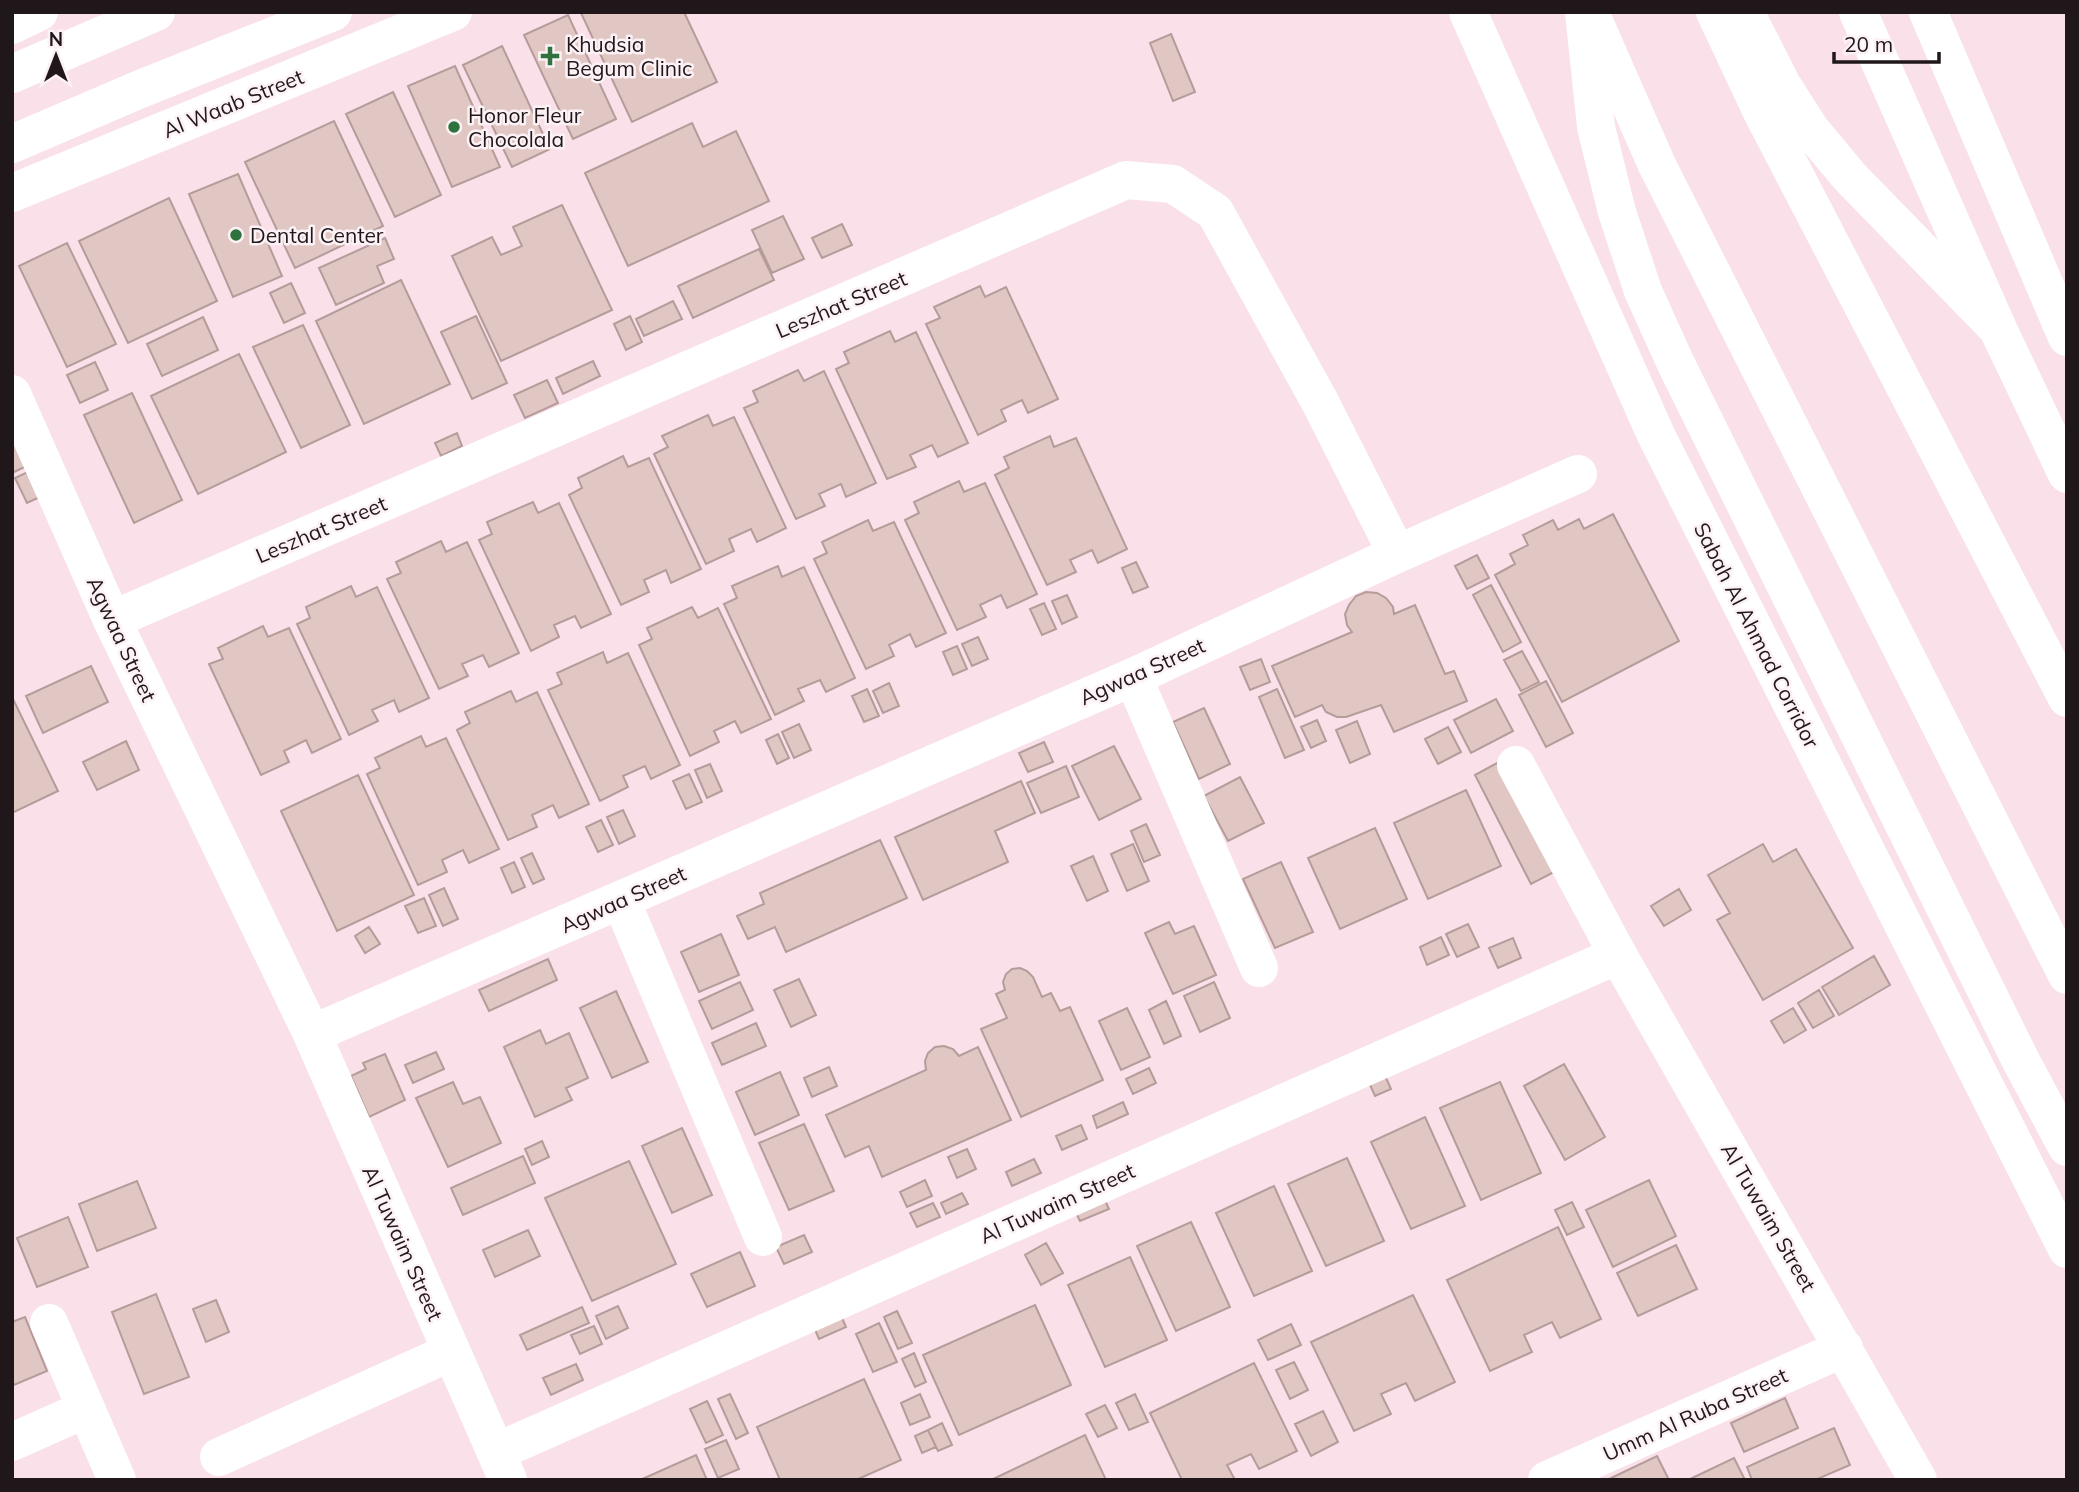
<svg xmlns="http://www.w3.org/2000/svg" width="2079" height="1492" font-family="Mulish,sans-serif">
<style>
.building{fill:#e1c7c4;stroke:#b59c9a;stroke-width:2}
.lines{fill:none;stroke-linecap:round;stroke-linejoin:round}
.minor{stroke:#fff;stroke-width:38}
.major{stroke:#fff;stroke-width:38}
.highway{stroke:#fff;stroke-width:38}
.poi-dot{fill:#2e733e;stroke:#fcf2f5;stroke-width:2.5}
.labels{text-anchor:middle;dominant-baseline:central;stroke-width:5;stroke-linejoin:round;paint-order:stroke}
.poi-label{font-size:21px;fill:#20171b;stroke:#fcf2f5;text-anchor:start}
.street-label{font-size:21px;fill:#20171b;stroke:#fcf2f5}
</style>
<rect width="100%" height="100%" fill="#f9e0e9"/>
<!-- building -->
<path class="building" d="M684,12L717,82L632,122L581,13Z
M568,15L616,119L573,139L524,35Z
M1171,34L1195,92L1173,101L1150,43Z
M502,46L550,149L512,167L463,65Z
M455,66L500,167L452,187L408,86Z
M393,92L441,195L395,217L346,114Z
M334,121L383,226L295,268L245,162Z
M692,123L703,147L736,131L769,201L628,266L585,173Z
M238,174L282,276L233,297L189,194Z
M169,198L217,301L128,343L79,241Z
M562,205L612,310L501,361L452,256L492,237L501,255L522,246L513,227Z
M783,216L804,259L772,273L752,230Z
M842,224L852,245L822,258L812,238Z
M385,238L394,259L377,266L384,283L336,305L319,268Z
M67,243L116,344L67,367L19,266Z
M759,249L774,280L693,318L678,286Z
M401,280L450,384L364,424L316,321Z
M291,283L305,313L284,323L270,293Z
M980,286L985,297L1006,287L1058,399L1028,413L1022,400L1001,410L1006,421L978,435L926,324L940,318L934,307Z
M673,301L682,319L644,336L636,319Z
M476,316L507,383L472,399L441,332Z
M630,316L642,342L626,350L614,324Z
M203,317L218,350L162,376L147,344Z
M303,325L350,425L301,448L253,347Z
M890,331L895,342L916,332L968,443L938,457L932,445L910,455L916,467L887,479L836,369L849,363L844,352Z
M239,354L286,452L198,494L151,396Z
M593,361L600,376L563,394L556,378Z
M95,362L108,390L80,403L67,375Z
M798,370L804,381L824,371L876,483L846,497L841,484L819,494L825,506L796,519L744,408L758,402L753,391Z
M547,380L558,403L525,418L514,395Z
M132,393L182,500L134,523L84,415Z
M708,415L713,426L734,417L786,528L757,542L751,529L729,539L734,551L706,564L654,454L668,447L662,436Z
M457,433L462,446L441,456L435,443Z
M12,435L27,466L14,472L12,470Z
M1050,436L1054,447L1076,438L1127,549L1098,563L1092,550L1070,560L1076,572L1047,585L995,475L1009,468L1004,457Z
M623,456L628,467L649,458L701,569L671,583L666,570L644,580L649,592L621,605L569,495L582,488L578,478Z
M30,471L42,496L27,503L15,478Z
M959,481L964,492L985,483L1037,594L1007,608L1001,595L980,605L986,617L957,630L905,520L919,513L914,502Z
M533,502L538,513L559,503L611,614L581,628L575,616L554,625L559,637L531,651L479,540L492,534L487,522Z
M1613,514L1679,641L1562,702L1495,575L1515,564L1510,554L1528,545L1523,535L1553,520L1558,530L1579,519L1584,529Z
M868,520L873,531L894,522L946,633L916,647L910,634L889,645L894,656L866,669L814,559L827,553L822,542Z
M441,541L446,552L467,542L519,653L489,667L483,655L462,664L468,676L439,689L387,579L401,573L396,562Z
M1477,555L1489,578L1467,589L1455,566Z
M1136,562L1148,587L1133,593L1122,568Z
M778,566L782,577L804,567L855,678L826,692L820,680L798,689L804,701L775,715L724,604L737,598L732,586Z
M1491,585L1521,642L1503,652L1473,595Z
M351,586L356,597L377,587L429,698L399,712L394,700L372,710L378,721L349,735L297,624L310,618L306,607Z
M1366,592L1377,593L1386,598L1393,607L1394,614L1415,605L1445,674L1454,671L1467,701L1394,732L1381,705L1346,717H1337L1326,712L1322,705L1295,717L1272,666L1352,632L1347,625L1345,614L1349,605L1356,596Z
M1067,595L1077,617L1062,624L1052,601Z
M1044,603L1056,629L1042,635L1030,609Z
M692,607L698,618L718,608L771,719L741,733L735,721L714,731L719,742L690,756L639,645L652,639L647,628Z
M263,626L268,637L289,628L341,739L312,753L306,740L284,751L289,762L261,775L209,664L223,659L218,648Z
M978,637L988,659L972,666L962,644Z
M957,646L967,669L953,675L943,652Z
M1522,651L1539,682L1521,691L1504,660Z
M603,652L607,663L628,653L680,765L651,779L645,766L623,776L628,787L600,801L548,690L562,684L557,673Z
M1261,659L1270,682L1250,690L1240,667Z
M91,666L108,702L43,733L26,696Z
M1546,681L1573,733L1546,747L1519,695Z
M889,683L899,706L883,713L873,691Z
M867,689L879,716L864,722L852,696Z
M1277,689L1304,750L1285,758L1259,697Z
M511,691L516,702L537,692L589,804L559,818L553,805L532,815L537,827L508,840L457,730L470,723L465,712Z
M12,697L58,791L12,813Z
M1496,699L1513,731L1471,753L1454,720Z
M1204,708L1230,764L1199,779L1173,722Z
M1317,720L1326,741L1311,748L1301,727Z
M1357,721L1370,754L1350,763L1336,730Z
M799,724L811,750L794,758L782,732Z
M1448,727L1461,752L1438,764L1425,739Z
M778,734L789,758L777,764L766,740Z
M421,736L426,747L446,738L499,849L469,863L463,850L442,860L447,872L418,885L367,774L380,768L375,758Z
M126,741L139,770L97,790L83,762Z
M1044,742L1053,762L1028,772L1019,753Z
M1114,746L1141,799L1099,820L1072,766Z
M1497,763L1554,872L1531,884L1475,775Z
M710,764L722,791L707,798L695,770Z
M1066,766L1079,797L1041,813L1027,783Z
M689,774L702,802L686,809L673,781Z
M358,775L414,895L337,931L281,811Z
M1240,777L1264,823L1228,841L1204,796Z
M1021,781L1035,813L995,831L1008,862L923,900L895,837Z
M1466,790L1501,866L1428,899L1394,823Z
M623,810L635,836L619,844L607,817Z
M601,820L613,845L598,852L586,827Z
M1146,824L1160,855L1144,862L1131,831Z
M1375,828L1407,899L1340,929L1308,858Z
M880,840L907,898L786,952L775,927L748,939L737,916L764,904L760,893Z
M1133,844L1149,881L1127,891L1111,854Z
M1763,844L1773,862L1796,849L1853,948L1763,1000L1717,920L1730,913L1708,875Z
M532,853L544,879L533,884L521,858Z
M1093,856L1108,891L1087,901L1071,866Z
M514,862L525,887L512,893L501,868Z
M1281,862L1313,932L1275,948L1243,879Z
M444,888L458,919L443,926L429,895Z
M1679,889L1691,910L1664,926L1651,906Z
M424,898L436,926L418,933L405,906Z
M1169,922L1175,934L1194,926L1216,975L1173,994L1145,933Z
M1468,924L1479,947L1457,957L1446,934Z
M369,927L380,944L365,953L355,936Z
M721,934L739,975L699,992L681,952Z
M1441,937L1449,955L1427,965L1420,947Z
M1513,938L1521,958L1498,968L1489,948Z
M1874,956L1890,985L1839,1015L1822,987Z
M548,959L557,980L489,1011L479,990Z
M1020,968L1027,971L1033,977L1042,997L1051,993L1060,1011L1070,1007L1103,1080L1021,1117L981,1029L1007,1018L996,994L1005,990L1003,982L1006,974L1012,969Z
M799,979L816,1015L791,1027L774,990Z
M740,982L753,1010L712,1029L699,1001Z
M1214,982L1230,1018L1200,1032L1184,996Z
M1819,990L1834,1016L1813,1028L1798,1003Z
M616,991L648,1062L612,1078L580,1008Z
M1166,1001L1181,1036L1164,1044L1149,1010Z
M1127,1008L1150,1057L1121,1070L1099,1021Z
M1793,1008L1806,1030L1784,1043L1771,1021Z
M756,1023L766,1046L722,1065L712,1043Z
M540,1030L546,1044L569,1033L588,1078L566,1088L572,1100L535,1117L504,1047Z
M944,1046L953,1049L959,1056L978,1047L1011,1120L882,1177L869,1146L845,1157L826,1115L926,1070L925,1061L928,1053L935,1047Z
M436,1052L444,1069L413,1083L405,1065Z
M385,1054L405,1100L369,1117L351,1076L366,1069L363,1063Z
M1564,1064L1605,1137L1565,1160L1524,1086Z
M829,1067L837,1086L812,1097L804,1078Z
M1149,1068L1156,1083L1133,1094L1126,1079Z
M1382,1069L1391,1089L1375,1096L1366,1076Z
M780,1072L799,1115L755,1135L736,1092Z
M453,1082L463,1104L480,1097L501,1143L448,1167L416,1098Z
M1500,1082L1541,1173L1481,1200L1440,1108Z
M1123,1102L1128,1114L1097,1128L1093,1116Z
M1425,1117L1465,1206L1411,1229L1371,1142Z
M804,1124L834,1191L789,1210L759,1143Z
M1081,1125L1087,1139L1062,1150L1056,1136Z
M682,1128L712,1195L672,1213L642,1146Z
M542,1141L549,1157L532,1165L525,1149Z
M967,1149L976,1169L957,1178L948,1157Z
M523,1156L535,1183L463,1215L451,1188Z
M1347,1158L1384,1241L1326,1266L1288,1184Z
M1034,1159L1041,1173L1012,1186L1006,1172Z
M629,1161L676,1264L592,1301L545,1198Z
M925,1180L932,1196L907,1207L900,1192Z
M1649,1180L1676,1236L1613,1267L1586,1210Z
M137,1181L156,1228L97,1251L79,1204Z
M1274,1186L1312,1271L1254,1296L1216,1213Z
M962,1193L968,1204L946,1214L941,1203Z
M1102,1194L1109,1209L1080,1221L1073,1207Z
M1572,1202L1584,1227L1567,1235L1555,1210Z
M933,1203L940,1217L917,1227L910,1213Z
M68,1217L88,1267L37,1287L17,1238Z
M1191,1222L1230,1307L1176,1331L1137,1246Z
M1558,1227L1601,1319L1560,1338L1552,1322L1524,1335L1532,1352L1490,1371L1447,1280Z
M528,1230L540,1256L495,1277L483,1250Z
M804,1235L812,1252L784,1264L776,1247Z
M1046,1243L1063,1273L1041,1285L1025,1255Z
M1676,1245L1697,1289L1638,1316L1617,1273Z
M740,1252L755,1286L707,1307L691,1274Z
M1130,1257L1167,1340L1105,1367L1068,1285Z
M156,1294L189,1377L144,1394L112,1312Z
M1413,1295L1455,1382L1415,1401L1406,1383L1381,1394L1391,1414L1354,1431L1311,1342Z
M216,1300L229,1332L206,1342L193,1309Z
M1035,1305L1071,1385L959,1435L923,1355Z
M618,1306L628,1328L606,1339L596,1316Z
M582,1307L589,1323L527,1350L520,1335Z
M839,1311L846,1327L819,1339L812,1323Z
M897,1311L912,1343L898,1349L884,1317Z
M25,1317L47,1371L14,1385L12,1380V1322Z
M879,1323L897,1362L873,1372L856,1334Z
M1291,1324L1301,1345L1268,1360L1258,1340Z
M594,1326L602,1344L580,1354L571,1335Z
M914,1353L926,1382L915,1387L902,1359Z
M1294,1362L1308,1390L1290,1399L1276,1370Z
M1254,1363L1297,1451L1259,1469L1251,1454L1227,1465L1235,1480H1182L1150,1413Z
M576,1364L583,1380L551,1395L543,1378Z
M864,1379L901,1460L856,1480H780L757,1427Z
M730,1394L748,1433L736,1439L718,1399Z
M920,1394L930,1417L910,1425L901,1403Z
M1135,1394L1148,1422L1129,1430L1116,1403Z
M1785,1398L1798,1428L1744,1452L1731,1423Z
M707,1401L723,1435L706,1443L690,1409Z
M1105,1405L1117,1428L1098,1437L1086,1414Z
M1323,1411L1338,1442L1311,1456L1295,1424Z
M942,1423L952,1445L938,1451L928,1430Z
M1834,1428L1850,1465L1815,1480H1752L1747,1467Z
M928,1430L936,1447L922,1453L915,1436Z
M1085,1435L1106,1480H991Z
M726,1440L739,1469L718,1478L705,1449Z
M696,1455L707,1480H640Z
M1657,1456L1669,1480H1607Z
M1734,1458L1745,1480H1688Z"/>
<g class="lines">
<!-- minor -->
<path class="minor" d="M1468,12L1656,435L2067,1249
M1858,12L1998,329L2067,474
M1928,12L2067,337
M12,193L453,12
M12,394L112,620L312,1034L1133,677L1397,554L1578,474
M112,620L1126,180L1173,184L1215,212L1320,402L1397,554
M1133,677L1259,968
M1516,765L1618,955L1918,1480
M621,900L763,1237
M312,1034L508,1480
M49,1323L117,1480
M12,1442L86,1409
M496,1452L1618,955
M219,1457L451,1352
M1547,1480L1844,1348"/>
<!-- major -->
<path class="major" d="M1745,12L1782,85L1810,129L1849,176L1998,329
M12,25L39,12
M12,74L156,12"/>
<!-- highway -->
<path class="highway" d="M1584,12L1596,127L1617,212L1643,291L1676,364L2021,1061L2067,1147
M1715,12L1762,112L2067,698
M1595,24L1657,165L2067,975
M12,144L138,90L333,12"/>
</g>
<!-- markers -->
<g class="poi-dot">
<path d="M546.5 45.5h7v7h7v7h-7v7h-7v-7h-7v-7h7z"/>
<circle cx="454" cy="127" r="7"/>
<circle cx="236" cy="235" r="7"/>
</g>
<g class="labels">
<!-- poi labels -->
<g class="poi-label">
<text x="566" y="44">Khudsia<tspan x="566" dy="24">Begum Clinic</tspan></text>
<text x="468" y="115">Honor Fleur<tspan x="468" dy="24">Chocolala</tspan></text>
<text x="250" y="235">Dental Center</text>
</g>
<!-- street labels -->
<g class="street-label">
<text transform="translate(233 103) rotate(-22)">Al Waab Street</text>
<text transform="translate(841 304) rotate(-23)">Leszhat Street</text>
<text transform="translate(321 529) rotate(-23)">Leszhat Street</text>
<text transform="translate(1757 635) rotate(63)">Sabah Al Ahmad Corridor</text>
<text transform="translate(122 639) rotate(65)">Agwaa Street</text>
<text transform="translate(1142 671) rotate(-24)">Agwaa Street</text>
<text transform="translate(623 899) rotate(-24)">Agwaa Street</text>
<text transform="translate(1057 1203) rotate(-24)">Al Tuwaim Street</text>
<text transform="translate(1769 1217) rotate(60)">Al Tuwaim Street</text>
<text transform="translate(403 1243) rotate(66)">Al Tuwaim Street</text>
<text transform="translate(1695 1414) rotate(-24)">Umm Al Ruba Street</text>
</g>
</g>
<!-- border -->
<rect width="2079" height="1492" fill="none" stroke="#20171b" stroke-width="28"/>
<!-- north arrow -->
<g transform="translate(56 56)" stroke="#fcf2f5" stroke-width="5" paint-order="stroke">
<path d="M0-5L12 26L0 18L-12 26Z" fill="#20171b"/>
<text y="-10" font-size="19" font-weight="bold" text-anchor="middle" fill="#20171b">N</text>
</g>
<!-- scale -->
<path d="M1834 52v10h105v-10" fill="none" stroke="#20171b" stroke-width="3.5"/>
<text x="1844" y="52" font-size="21" fill="#20171b" stroke="#fcf2f5" stroke-width="5" paint-order="stroke">20 m</text>
</svg>
